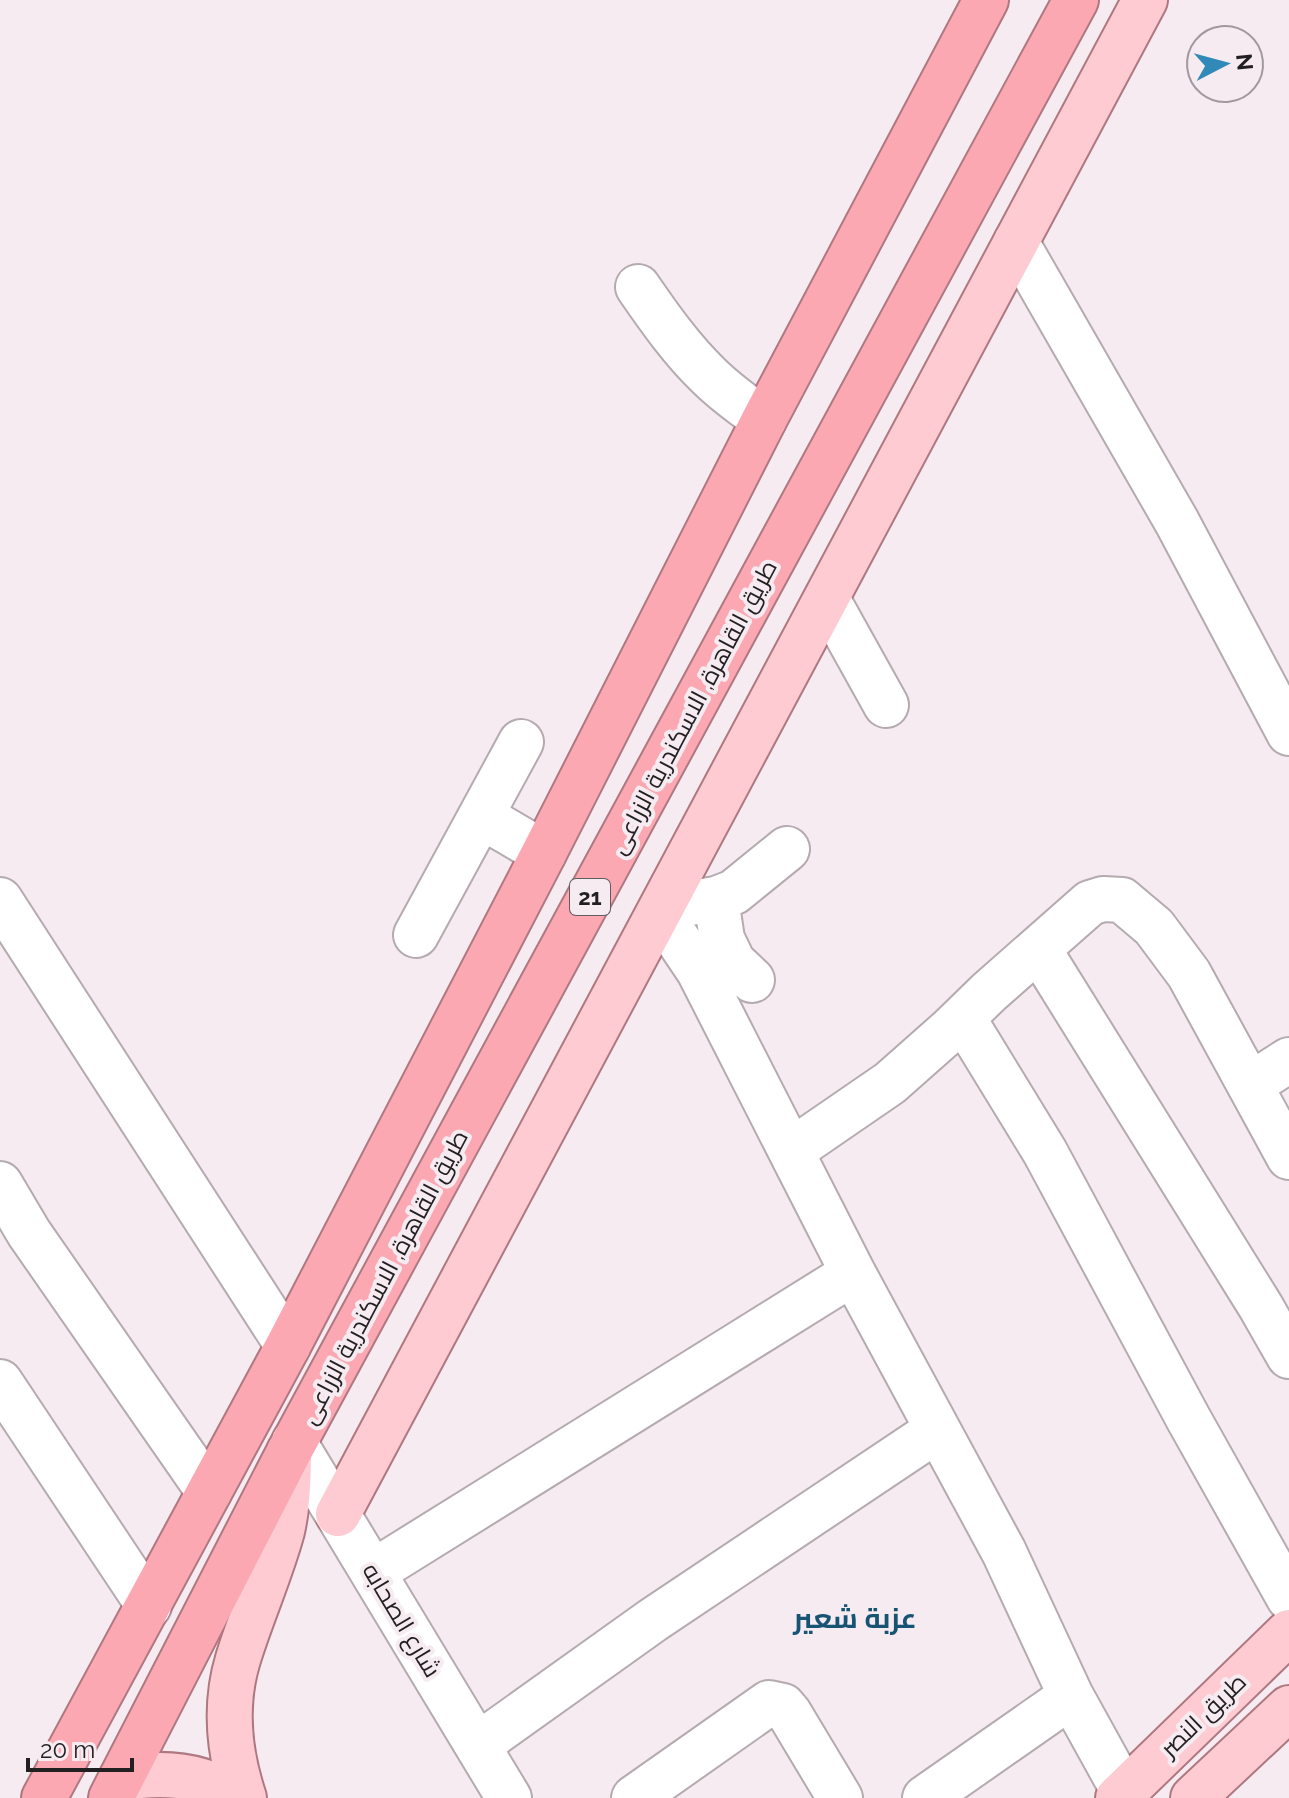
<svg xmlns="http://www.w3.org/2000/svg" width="1289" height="1798" font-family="Raleway,Cairo,sans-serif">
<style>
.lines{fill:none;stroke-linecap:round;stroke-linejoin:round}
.minor-casing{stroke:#b4aaaf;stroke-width:48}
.major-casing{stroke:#af7880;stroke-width:48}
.highway-casing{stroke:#af7880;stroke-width:48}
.minor{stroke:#fff;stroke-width:44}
.major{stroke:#fdcbd1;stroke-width:44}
.highway{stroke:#fba8b3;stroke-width:44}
.labels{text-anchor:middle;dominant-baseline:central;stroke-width:8;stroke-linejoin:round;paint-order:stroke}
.shield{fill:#f5ebf0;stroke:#615c5e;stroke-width:2}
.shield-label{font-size:22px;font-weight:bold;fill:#221f20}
.street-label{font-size:24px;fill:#221f20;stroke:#f5ebf0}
.quarter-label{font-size:28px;font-weight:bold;fill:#175474;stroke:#f5ebf0}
</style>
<rect width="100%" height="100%" fill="#f5ebf0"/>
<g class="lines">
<!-- minor casing -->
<g class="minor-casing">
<path id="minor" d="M1016,242L1177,522L1289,733
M638,287C660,319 682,350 709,376C726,393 745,406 764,420
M827,599L886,705
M481,816L544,853
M716,899L722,939L733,962L752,980
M0,900L288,1346
M663,907L716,899L734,892L787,849
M660,913L699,971L853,1273L1004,1552L1071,1696L1124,1792
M416,935L521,742
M1039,950L1261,1307L1289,1356
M963,1018L1045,1152L1188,1418L1289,1598
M1250,1085L1289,1060
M791,1151L890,1083L951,1029L989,992L1090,903L1103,899L1122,900L1154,927L1189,974L1289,1157
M0,1184L29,1233L209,1492
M0,1382L149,1606
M294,1442L509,1798
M373,1572L853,1273
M478,1745L653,1620L937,1430
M634,1798L769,1703L783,1706L789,1713L840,1798
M925,1798L1071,1696"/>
</g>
<!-- major casing -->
<g class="major-casing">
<path id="major" d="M338,1514L1145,0
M121,1779C161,1771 201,1773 236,1798
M244,1798C229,1753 224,1705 238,1659C251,1616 270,1575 282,1531C288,1505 289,1479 289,1452
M1118,1798L1289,1632
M1193,1798L1289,1708"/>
</g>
<!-- highway casing -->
<g class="highway-casing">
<path id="highway" d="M44,1798L288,1346L544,853L764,420L986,0
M111,1798L289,1452L1076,0"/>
</g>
<!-- minor -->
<use href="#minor" class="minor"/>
<!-- major -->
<use href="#major" class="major"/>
<!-- highway -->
<use href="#highway" class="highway"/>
</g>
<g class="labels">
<!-- shield labels -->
<rect class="shield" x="570" y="879" width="40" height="36" rx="6"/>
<g class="shield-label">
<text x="590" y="897">21</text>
</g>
<!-- street labels -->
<g class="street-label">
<text transform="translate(693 707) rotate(-62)">طريق القاهرة, الاسكندرية الزراعى</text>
<text transform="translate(384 1277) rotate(-62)">طريق القاهرة, الاسكندرية الزراعى</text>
<text transform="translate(402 1620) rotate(59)">شارع الصحابه</text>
<text transform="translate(1203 1715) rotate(-44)">طريق النصر</text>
</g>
<!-- quarter labels -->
<g class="quarter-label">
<text x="855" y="1618">عزبة شعير</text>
</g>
</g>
<!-- north arrow -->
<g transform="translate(1225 64) rotate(84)"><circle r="38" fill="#f5ebf0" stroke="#a1999d" stroke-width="2"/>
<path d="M0-6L14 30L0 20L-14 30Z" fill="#3189b7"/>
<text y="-12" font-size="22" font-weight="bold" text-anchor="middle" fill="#221f20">N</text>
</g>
<!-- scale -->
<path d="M28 1758v12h104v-12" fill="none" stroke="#221f20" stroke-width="4"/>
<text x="40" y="1758" font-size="24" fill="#221f20" stroke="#f5ebf0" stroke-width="6" paint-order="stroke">20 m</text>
</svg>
